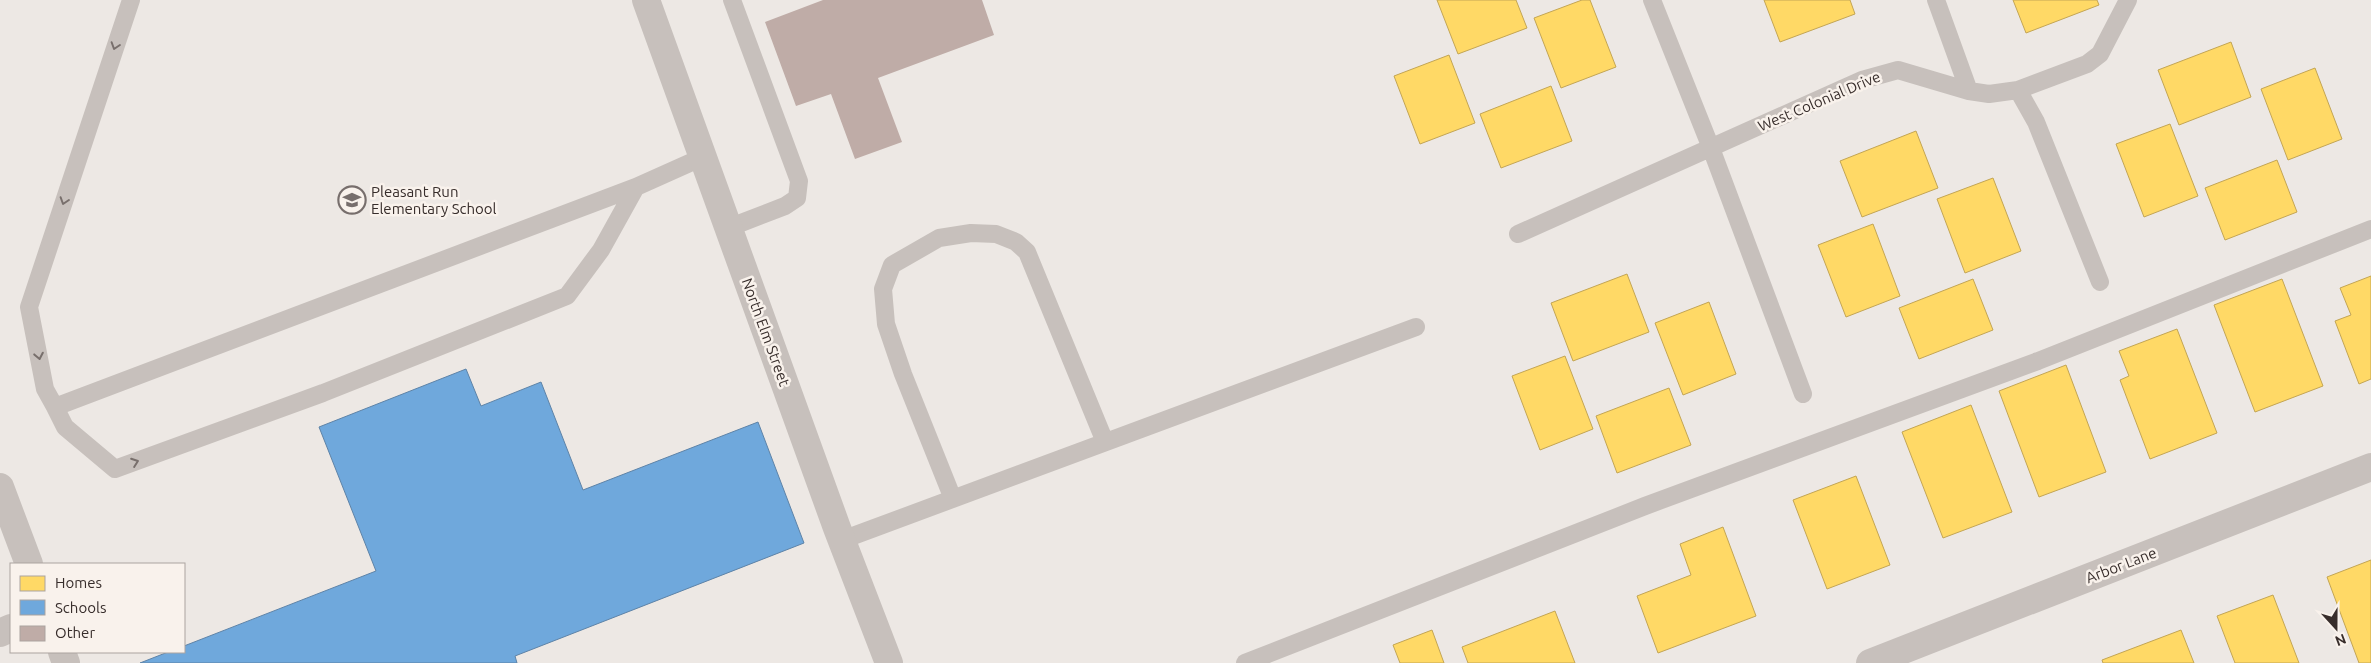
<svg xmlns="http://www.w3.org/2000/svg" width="2371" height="663" font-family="Ubuntu,sans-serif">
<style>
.homes{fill:#ffd966;stroke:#c3a554}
.schools{fill:#6fa8dc;stroke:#5e83a7}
.building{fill:#bfaca7}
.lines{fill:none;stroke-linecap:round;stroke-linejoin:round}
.service{stroke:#c7c0bc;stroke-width:18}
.minor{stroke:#c7c0bc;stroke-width:28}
.oneway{stroke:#786f6c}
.labels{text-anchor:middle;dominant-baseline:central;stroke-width:5;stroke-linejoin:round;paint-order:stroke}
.street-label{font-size:15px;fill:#372d2b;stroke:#f9f2ec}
.poi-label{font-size:15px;fill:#372d2b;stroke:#f9f2ec;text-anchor:start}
</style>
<rect width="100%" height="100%" fill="#ede8e4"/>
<!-- homes -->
<path class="homes" d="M1437,0H1516L1527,28L1458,54Z
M1582,0H1590L1616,67L1561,88L1534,18Z
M1764,0H1850L1855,14L1780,42Z
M2013,0H2097L2099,5L2026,33Z
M2231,42L2251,97L2179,125L2158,70Z
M1449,55L1475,123L1420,144L1394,76Z
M2315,68L2342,139L2288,160L2261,89Z
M1551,86L1572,141L1501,168L1480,114Z
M2170,124L2198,196L2144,217L2116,144Z
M1916,131L1938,188L1862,217L1840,161Z
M2277,160L2297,212L2225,240L2205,188Z
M1993,178L2021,251L1965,273L1937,199Z
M1873,224L1900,296L1846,317L1818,245Z
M1627,274L1649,332L1573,361L1551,303Z
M2371,276V379L2359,384L2335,321L2351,315L2340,288Z
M1973,279L1993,330L1919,359L1899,308Z
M2282,279L2323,386L2255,412L2214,305Z
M1709,302L1736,374L1683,395L1655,323Z
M2177,329L2217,433L2150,459L2120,380L2129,376L2119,351Z
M1565,356L1593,429L1540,450L1512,376Z
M2066,365L2106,472L2039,497L1999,391Z
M1669,388L1691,445L1617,473L1596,416Z
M1971,405L2012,512L1943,538L1902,432Z
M1856,476L1890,565L1827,589L1793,500Z
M1723,527L1756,616L1658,653L1637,596L1691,575L1680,544Z
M2371,560V663H2359L2327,577Z
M2273,595L2299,663H2235L2217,616Z
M1555,611L1575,663H1468L1462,647Z
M1432,630L1444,663H1400L1393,645Z
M2181,630L2194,663H2103L2102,660Z"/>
<!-- schools -->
<path class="schools" d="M466,369L481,406L541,382L583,490L758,422L804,543L515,656L517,663H140L168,652H184V646L376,571L319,427Z"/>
<!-- building -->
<path class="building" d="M982,0L994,35L878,78L902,142L855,159L831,94L796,106L765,22L823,0Z"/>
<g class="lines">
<!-- service -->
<path class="service" d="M131,0L29,307L45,389L55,407L65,427L115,469L323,393L567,296L601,250L636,187L703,157
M1652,0L1711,148L1803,394
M1936,0L1969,91
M2018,90L2036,122L2100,282
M728,228L785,206L797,198L799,181L732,0
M1518,234L1862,80L1898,70L1969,91L1989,94L2018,90L2087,64L2100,54L2128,0
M55,407L636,187
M953,499L903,374L886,324L883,289L892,265L939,238L971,233L996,234L1016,242L1027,252L1105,442
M842,540L1416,327
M1245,663L1645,506L2038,361L2371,229"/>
<!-- minor -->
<path class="minor" d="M646,0L837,528L889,663
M0,487L29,564
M0,633L11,628
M62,652L66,663
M1870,663L2371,467"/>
</g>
<!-- one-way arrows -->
<defs><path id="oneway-chevron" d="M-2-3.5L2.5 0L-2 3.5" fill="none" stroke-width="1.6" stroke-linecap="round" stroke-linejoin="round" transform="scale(1.25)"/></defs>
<g class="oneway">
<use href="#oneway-chevron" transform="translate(115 46) rotate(108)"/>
<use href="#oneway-chevron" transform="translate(64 201) rotate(108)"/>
<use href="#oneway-chevron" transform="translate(39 356) rotate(79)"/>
<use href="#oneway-chevron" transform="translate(135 462) rotate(-20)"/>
</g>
<!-- icons -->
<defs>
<g id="school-ring" transform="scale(1.4375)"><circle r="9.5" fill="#f9f2ec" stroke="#776e6c" stroke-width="1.5"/><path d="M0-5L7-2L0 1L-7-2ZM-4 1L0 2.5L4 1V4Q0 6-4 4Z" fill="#776e6c"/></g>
</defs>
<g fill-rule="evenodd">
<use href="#school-ring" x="352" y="200"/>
</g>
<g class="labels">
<!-- street labels -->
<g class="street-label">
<text transform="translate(1819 101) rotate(-23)">West Colonial Drive</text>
<text transform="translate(766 332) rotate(70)">North Elm Street</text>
<text transform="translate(2121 565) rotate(-21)">Arbor Lane</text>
</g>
<!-- poi labels -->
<g class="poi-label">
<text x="371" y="191">Pleasant Run<tspan x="371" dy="17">Elementary School</tspan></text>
</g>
</g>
<!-- legend -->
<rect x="10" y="563" width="175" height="90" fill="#f9f2ec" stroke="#aba39f"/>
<rect x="20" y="576" width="25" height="15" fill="#ffd966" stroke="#aba39f"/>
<text x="55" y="588" font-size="15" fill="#372d2b">Homes</text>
<rect x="20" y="600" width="25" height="15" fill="#6fa8dc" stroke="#aba39f"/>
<text x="55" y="613" font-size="15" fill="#372d2b">Schools</text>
<rect x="20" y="626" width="25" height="15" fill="#bfaca7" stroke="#aba39f"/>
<text x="55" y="638" font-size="15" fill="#372d2b">Other</text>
<!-- north arrow -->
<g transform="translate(2336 628) rotate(159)" stroke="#f9f2ec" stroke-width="4" paint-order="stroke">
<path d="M0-4L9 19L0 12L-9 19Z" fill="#372d2b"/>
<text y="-8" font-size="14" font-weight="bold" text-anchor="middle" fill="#372d2b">N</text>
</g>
</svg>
